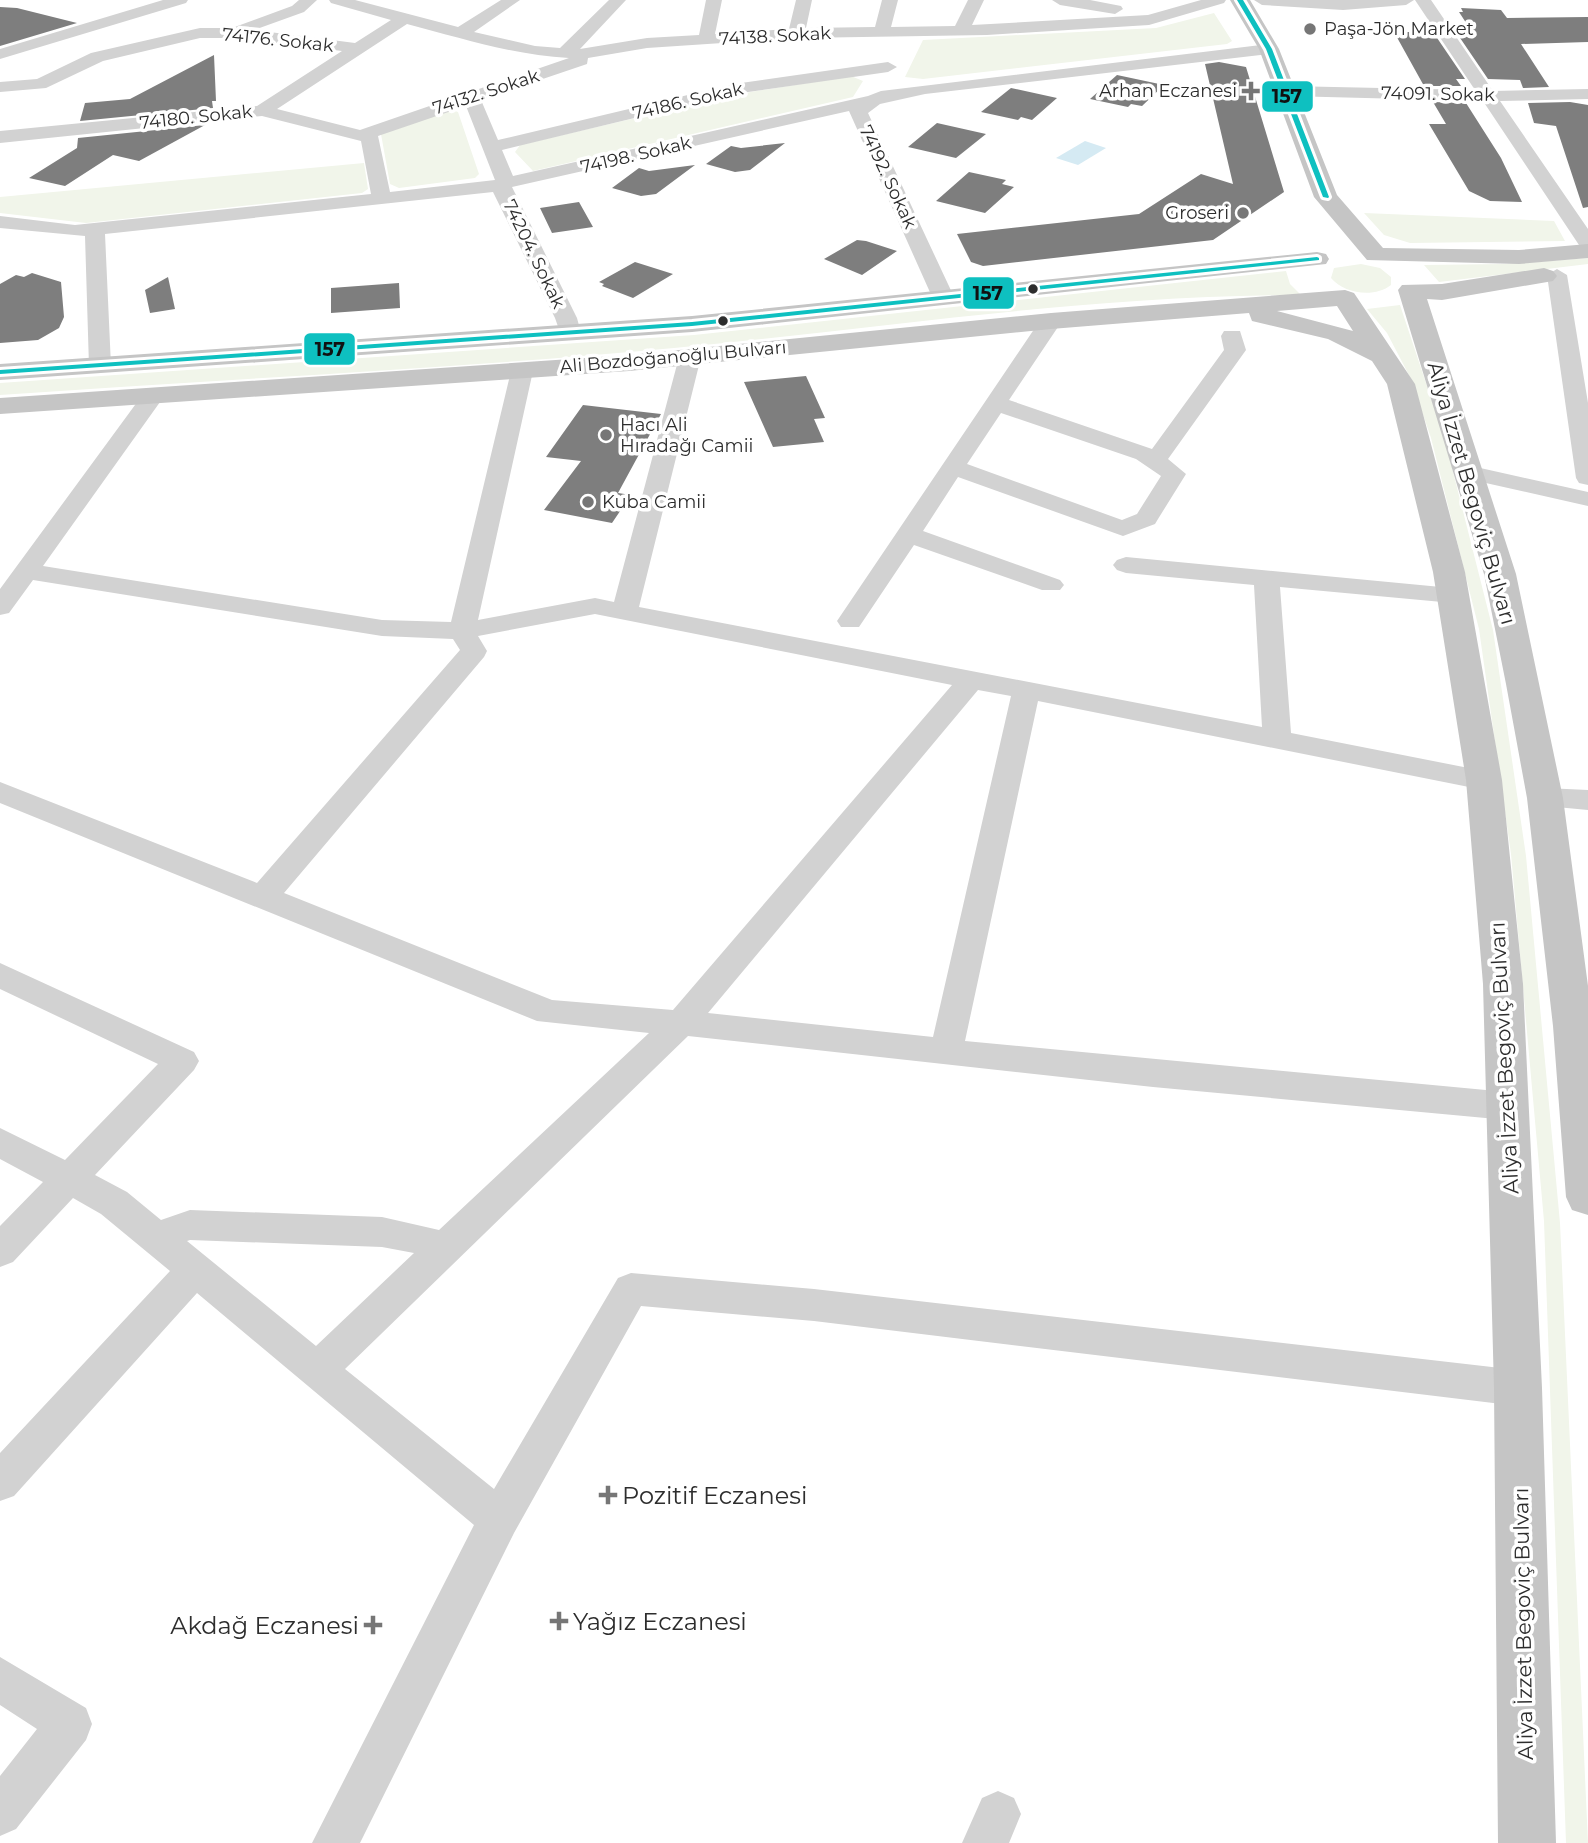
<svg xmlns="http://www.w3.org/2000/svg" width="1588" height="1843" font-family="Montserrat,sans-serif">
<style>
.green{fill:#f1f5ea}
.water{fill:#d5eaf3}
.building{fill:#7e7e7e}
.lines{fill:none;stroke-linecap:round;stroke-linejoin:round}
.minor{fill:#d2d2d2;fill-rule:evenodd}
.major{fill:#c5c5c5;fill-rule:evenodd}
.bus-1-casing{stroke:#fff;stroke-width:6}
.bus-1{fill:#0ec0c0;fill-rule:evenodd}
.poi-dot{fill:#767676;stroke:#fff;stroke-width:2.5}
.bus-dot{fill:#2d2d2d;stroke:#fff;stroke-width:2.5}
.labels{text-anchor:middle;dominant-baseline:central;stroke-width:7;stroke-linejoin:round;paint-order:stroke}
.far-poi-label{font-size:18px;fill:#2d2d2d;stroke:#fff;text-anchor:start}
.far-street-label{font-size:18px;fill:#2d2d2d;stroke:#fff}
.street-label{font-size:21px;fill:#2d2d2d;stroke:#fff}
.near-poi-label{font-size:24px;fill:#2d2d2d;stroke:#fff;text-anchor:start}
.line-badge{stroke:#fff;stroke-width:2.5}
.pale-badge-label{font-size:19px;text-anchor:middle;font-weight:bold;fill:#111}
</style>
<rect width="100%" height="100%" fill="#fff"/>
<!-- green -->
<path class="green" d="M1214,13L1232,41L1227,44L923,79L905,77L923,40L1156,28Z
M851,76L863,81L853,97L533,171L515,152L520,145L738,94Z
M452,110L458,112L479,174L475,178L399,188L390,184L381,134Z
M364,163L368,189L362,193L86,223L0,213V197Z
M1364,213L1554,221L1565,241L1410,243L1384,235Z
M1588,258V264L1439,282L1424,265L1505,264Z
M1361,264L1380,268L1391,277V285C1375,298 1344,294 1331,278L1334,268Z
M1286,271L1290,284L1301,295C1092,295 882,328 674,348C450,369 225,379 0,395V383L694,335Z
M1400,305L1445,440L1493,630L1526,856L1560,1223L1588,1843H1566L1544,1221L1511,854L1479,629L1431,438L1411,379L1387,333L1367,309Z"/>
<!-- water -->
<path class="water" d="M1085,141L1106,148L1078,165L1056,158Z"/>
<!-- building -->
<path class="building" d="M0,7L17,8L77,23L0,46Z
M1461,8L1501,10L1507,18L1588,17V42L1521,44L1549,87L1523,88L1520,80L1488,79L1456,32H1472L1459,12H1463Z
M1394,32H1433L1465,79H1456L1461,86H1424Z
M214,55L216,101H212L213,108L80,121L85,103L130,99Z
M1219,62L1246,67L1284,192L1213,240L983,266L971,262L957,234L1139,214L1201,174L1233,184L1205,64Z
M1117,75L1164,85L1142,106L1131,104L1128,107L1090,99Z
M1011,88L1057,98L1032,120L1021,117L1018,120L981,112Z
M1433,102L1466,103L1501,158L1522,202L1490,201L1469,191L1429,124H1446Z
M1570,102L1588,105V207L1583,208L1556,126L1534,123L1528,103Z
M937,123L986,134L956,158L908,147Z
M205,125L139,161L113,155L65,186L29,178L77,148L78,138Z
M785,143L750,170L735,172L706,164L731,146L741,148Z
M695,165L656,194L641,196L612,188L639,168L649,171Z
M969,172L1006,180L1002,184L1014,187L985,213L936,201Z
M579,202L593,227L552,233L540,208Z
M857,240L866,241L897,251L862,275L824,259Z
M635,262L673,274L633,298L602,286L604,284L599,282Z
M32,273L61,282L64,317L59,328L38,340L0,343V284L16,275L24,277Z
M168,277L175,309L150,313L145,290Z
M399,283L400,308L331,313V288Z
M806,376L825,418L814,419L824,442L773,447L744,382Z
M583,405L661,414L618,493L631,495L612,523L544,510L581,461L546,457Z"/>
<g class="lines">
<!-- minor -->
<path class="minor" d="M163,0H188L186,3L0,59V49Z
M299,0H317L304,12L254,30L355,43L391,20L331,3L329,0H355L458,27L501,0H520L474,32L535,46L560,48L609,0H626L580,49L647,38L699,35L706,0H722L715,34L789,29L796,0H812L806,28L875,27L882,0H898L891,27L955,26L968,0H984L972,25L1148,15L1201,0H1226L1224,3L1149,25L987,35L800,38L647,48L588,58L587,64L481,100L498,140L734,84L888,62L897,67L888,72L734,94L502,150L513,176L868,96L881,91L1269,44L1277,49L1269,54L925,94L880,104L868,113L955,299L951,303H937L933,299L849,111L512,187L577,318L581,333L578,338H562L555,318L493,192L105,234L111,366L100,373L92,371L89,366L85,236L0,228V216L75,225L371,194L361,141L262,116L0,143V131L257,106L342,51L235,38H200L103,61L46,88L0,92V82L37,79L91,53L200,28H232L292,6ZM407,24C461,38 513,55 569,58L360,130L277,109ZM466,106L495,180L390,192L378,136Z
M1052,0H1090L1121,6L1123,9L1115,14L1060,5Z
M1254,0H1414L1406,5L1343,10L1262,5Z
M1415,0H1431L1493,91L1588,89V99L1500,101L1588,229V250L1581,248L1483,101L1287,96L1278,91L1287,86L1475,90Z
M1557,269L1567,275L1588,403V485L1579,483L1576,478L1547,275Z
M1051,315L1062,321L1009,400L1152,449L1224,350L1221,336L1224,331H1240L1246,350L1168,459L1186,474L1158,519L1155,524L1123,536L958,477L923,531L1060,580L1064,585L1060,590H1042L914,545L859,627H841L837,621L1043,316ZM1001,413L1136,459L1161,476L1137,514L1122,520L967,464Z
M690,350L701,357L639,607L1262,727L1254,585L1126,573L1117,570L1113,565L1117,560L1126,557L1462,589L1466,595L1462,601L1453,603L1280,587L1291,733L1494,773L1499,780L1494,787L1484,790L1038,701L965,1041L1507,1092L1519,1096L1524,1106L1519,1116L1507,1120L1153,1087L688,1036L345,1369L494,1489L618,1278L631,1273L814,1289L1518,1370L1532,1376L1538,1388L1532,1400L1518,1406L814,1321L641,1306L514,1533L360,1843H312L474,1525L197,1293L14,1496L0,1501V1453L170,1271L101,1214L73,1198L13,1262L0,1267V1226L43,1182L0,1159V1128L65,1160L158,1064L0,989V963L194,1052L199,1061L194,1070L95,1175L127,1192L161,1220L190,1210L382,1217L439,1230L649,1033L537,1021L0,803V782L257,883L460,650L453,639L382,636L33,580L9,613L0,615V589L146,390L154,388L165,395L43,566L382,620L451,622L511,371L522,364L533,371L478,620L595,598L614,602L679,357ZM595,614L952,685L673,1010L552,1000L284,893L484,657L487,651L478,636ZM978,690L1011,696L933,1037L708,1013ZM190,1240L382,1247L414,1253L316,1346L187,1241Z
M1467,465L1588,492V506L1459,477L1455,472L1459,467Z
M1545,788L1588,790V810L1535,805L1530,798L1535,791Z
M0,1657L86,1708L92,1724L86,1740L16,1829L0,1836V1776L37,1729L0,1705Z
M998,1791L1014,1798L1021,1814L1009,1843H962L982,1798Z"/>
<!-- major -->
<path class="major" d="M1230,0H1250L1279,49L1337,195L1383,248L1519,250L1588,244V258L1519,264L1367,260L1314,197L1259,49Z
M1317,252L1326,254L1329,259L1326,264L692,332L0,380V364L692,316Z
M1544,268L1553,271L1557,276L1553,281L1442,300L1427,299L1516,574L1563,798L1588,986V1215L1572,1210L1566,1197L1553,1026L1527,798L1506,684L1484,574L1398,290L1402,285L1442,284Z
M1345,290L1354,293L1415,384L1465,572L1502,780L1523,984L1542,1388L1556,1843H1498L1494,1388L1483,984L1466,780L1433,572L1387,384L1372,361L1328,339L1252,321L1249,313L1051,329L629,371L0,414V398L629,355L1051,313ZM1337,306L1353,331L1277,311Z"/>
<!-- bus-1 casing -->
<g class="bus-1-casing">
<path id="bus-1" d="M1237,0H1243L1272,49L1329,197L1328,198L1323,197L1266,49Z
M1317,257L1319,258V260L692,326L0,374V370L692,322Z"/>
</g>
<!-- bus-1 -->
<use href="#bus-1" class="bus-1"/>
</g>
<!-- markers -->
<g class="poi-dot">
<circle cx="1310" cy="29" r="7"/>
<path d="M1247.5 80.5h7v7h7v7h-7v7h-7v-7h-7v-7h7z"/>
<circle cx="1243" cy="213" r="7"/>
<circle cx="606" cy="435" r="7"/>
<circle cx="588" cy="502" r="7"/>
<path d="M604.5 1484.5h7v7h7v7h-7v7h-7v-7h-7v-7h7z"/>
<path d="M555.5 1610.5h7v7h7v7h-7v7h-7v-7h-7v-7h7z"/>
<path d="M369.5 1614.5h7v7h7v7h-7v7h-7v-7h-7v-7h7z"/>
</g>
<g class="bus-dot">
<circle cx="1033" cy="289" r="6"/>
<circle cx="723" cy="321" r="6"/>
</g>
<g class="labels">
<!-- far-poi labels -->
<g class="far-poi-label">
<text x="1324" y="29">Paşa-Jön Market</text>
<text x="1237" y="91" text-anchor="end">Arhan Eczanesi</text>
<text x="1229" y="213" text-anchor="end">Groseri</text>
<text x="620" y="425">Hacı Ali<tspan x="620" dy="21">Hıradağı Camii</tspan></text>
<text x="602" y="502">Kuba Camii</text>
</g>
<!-- far-street labels -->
<g class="far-street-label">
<text transform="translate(775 36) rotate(-3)">74138. Sokak</text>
<text transform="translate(278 40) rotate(6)">74176. Sokak</text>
<text transform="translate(486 92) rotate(-18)">74132. Sokak</text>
<text transform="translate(1438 94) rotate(1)">74091. Sokak</text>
<text transform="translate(688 101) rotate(-13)">74186. Sokak</text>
<text transform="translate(196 117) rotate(-6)">74180. Sokak</text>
<text transform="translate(636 155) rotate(-13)">74198. Sokak</text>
<text transform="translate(888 177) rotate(65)">74192. Sokak</text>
<text transform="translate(534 254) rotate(64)">74204. Sokak</text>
<text transform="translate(673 357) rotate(-5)">Ali Bozdoğanoğlu Bulvarı</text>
</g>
<!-- street labels -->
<g class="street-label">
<text transform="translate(1472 493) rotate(74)">Aliya İzzet Begoviç Bulvarı</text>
<text transform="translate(1504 1058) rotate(-93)">Aliya İzzet Begoviç Bulvarı</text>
<text transform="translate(1523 1624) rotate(-91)">Aliya İzzet Begoviç Bulvarı</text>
</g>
<!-- near-poi labels -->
<g class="near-poi-label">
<text x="622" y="1495">Pozitif Eczanesi</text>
<text x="573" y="1621">Yağız Eczanesi</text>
<text x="359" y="1625" text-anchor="end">Akdağ Eczanesi</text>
</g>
</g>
<g class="line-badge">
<rect x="1261" y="80" width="53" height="33" rx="7" fill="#0ec0c0"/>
<rect x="962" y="276" width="53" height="34" rx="7" fill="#0ec0c0"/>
<rect x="303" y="332" width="53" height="34" rx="7" fill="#0ec0c0"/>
</g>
<g class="pale-badge-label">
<text x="1287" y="103">157</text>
<text x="988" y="300">157</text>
<text x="330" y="356">157</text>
</g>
</svg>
